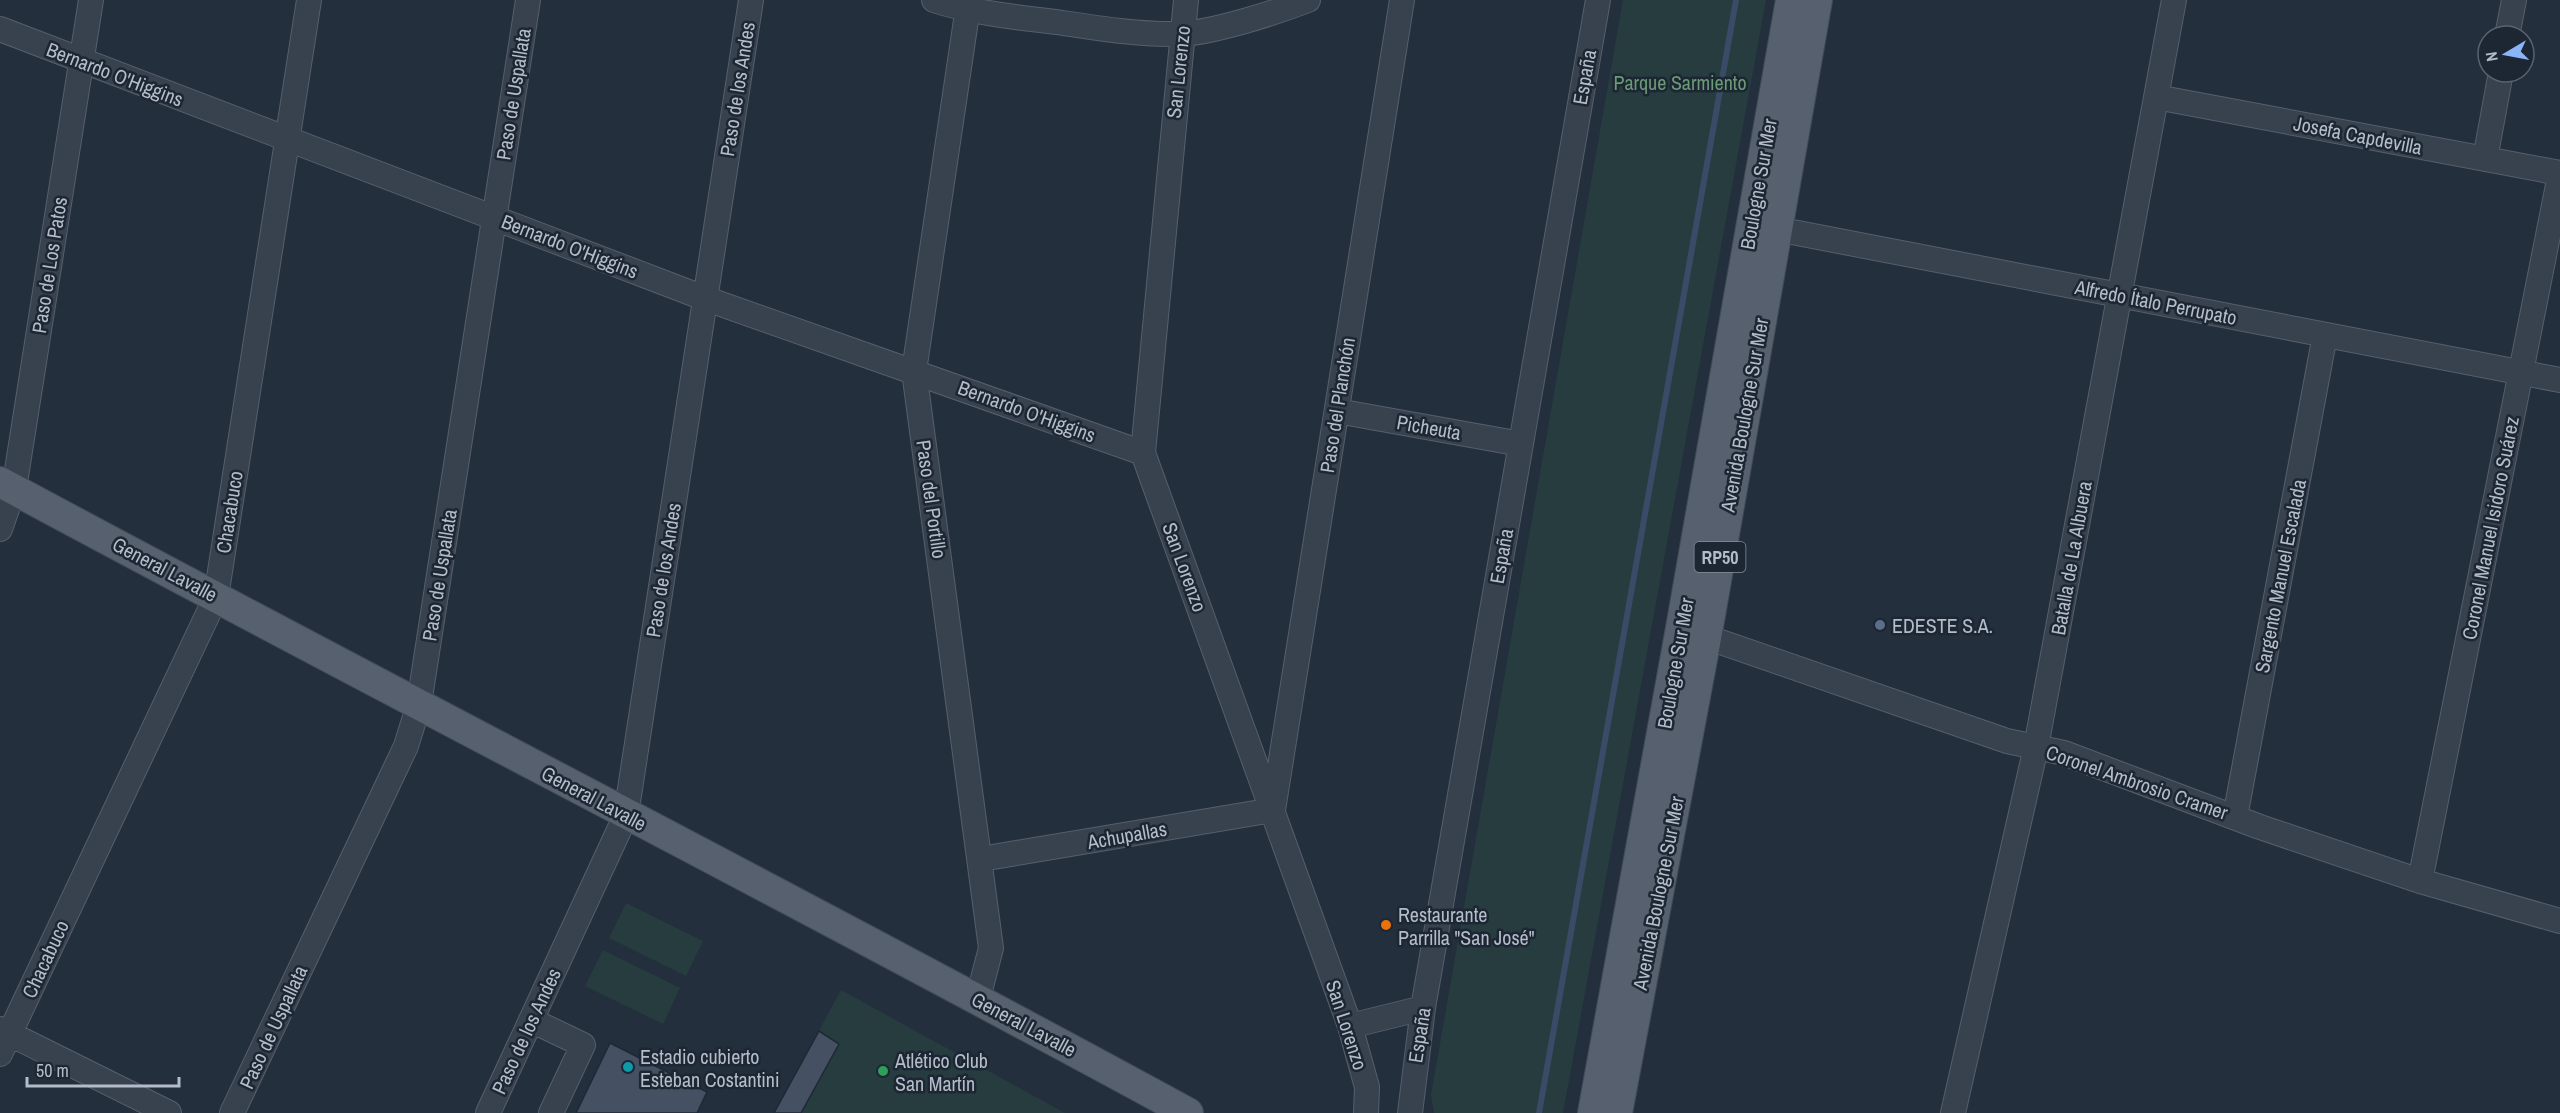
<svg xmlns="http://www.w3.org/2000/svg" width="2560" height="1113" font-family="'Archivo Narrow',sans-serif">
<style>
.green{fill:#263c3f}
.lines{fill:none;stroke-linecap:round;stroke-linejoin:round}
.stream{stroke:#394c67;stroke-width:6}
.building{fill:#455162;stroke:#1f2835;stroke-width:1.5}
.minor-casing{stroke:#565f6c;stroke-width:26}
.major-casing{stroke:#414a57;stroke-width:32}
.minor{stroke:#38414e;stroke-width:24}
.major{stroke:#56606e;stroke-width:30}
.service-dot{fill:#5c6f8a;stroke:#1d2633;stroke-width:2}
.food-dot{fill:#e8710a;stroke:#1d2633;stroke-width:2}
.culture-dot{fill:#0f9aa8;stroke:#1d2633;stroke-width:2}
.leisure-dot{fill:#2e9e5b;stroke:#1d2633;stroke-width:2}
.labels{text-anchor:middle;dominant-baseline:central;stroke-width:5;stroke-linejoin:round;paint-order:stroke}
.shield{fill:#1d2633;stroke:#878f9c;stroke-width:1.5}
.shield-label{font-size:18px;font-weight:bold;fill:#b4bcc9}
.street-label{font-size:20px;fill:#b4bcc9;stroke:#1d2633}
.park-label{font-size:20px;fill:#6b9a76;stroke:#1d2633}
.poi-label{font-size:20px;fill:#b4bcc9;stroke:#1d2633;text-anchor:start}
</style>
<rect width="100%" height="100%" fill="#242f3e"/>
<!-- green -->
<path class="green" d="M1623,0H1766L1563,1113H1434L1431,1095Z
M626,903L703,941L686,976L609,938Z
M603,950L680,988L663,1024L585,986Z
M841,990L1065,1113H774Z"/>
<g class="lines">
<!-- stream -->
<path class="stream" d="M1539,1113L1736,0"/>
</g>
<!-- building -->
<path class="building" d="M819,1031L839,1044L801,1113H774Z
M610,1043L707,1092L697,1113H576Z"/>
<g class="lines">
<!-- minor casing -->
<g class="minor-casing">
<path id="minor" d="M934,0C973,13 1015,17 1056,22C1096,28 1138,35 1179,34C1212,33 1277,12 1308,0
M969,0L914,371L991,948L978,998
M1186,0L1143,453L1350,1026L1367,1087L1366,1113
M0,29L704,298L1143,453
M2507,36L2514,0
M2156,97L2560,173
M2485,159L2501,72
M1761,226L2560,380
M1337,411L1521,444
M0,529L14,489L91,0
M1689,631L2007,741L2064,753L2260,827L2420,881L2560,921
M2235,817L2325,335
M981,859L1273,810L1402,0
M2420,881L2560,175
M531,1020L583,1045L551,1113
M1350,1026L1423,1008
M0,1029L169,1113
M0,1054L216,597L309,0
M232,1113L406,746L419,704L528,0
M488,1113L626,815L751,0
M1410,1113L1423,1008L1598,0
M1953,1113L2036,747L2174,0"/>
</g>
<!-- major casing -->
<g class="major-casing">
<path id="major" d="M0,482C395,695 794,898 1188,1113
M1593,1113L1681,628L1791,0
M1617,1113L1706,638L1817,0"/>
</g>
<!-- minor -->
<use href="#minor" class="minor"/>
<!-- major -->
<use href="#major" class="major"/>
</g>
<!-- markers -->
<circle class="service-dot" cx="1880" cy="625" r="6"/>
<circle class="food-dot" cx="1386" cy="925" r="6"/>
<circle class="culture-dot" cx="628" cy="1067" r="6"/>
<circle class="leisure-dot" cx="883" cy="1071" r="6"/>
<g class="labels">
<!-- shield labels -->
<rect class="shield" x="1694.5" y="542" width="51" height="30" rx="4.5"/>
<g class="shield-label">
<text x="1720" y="557">RP50</text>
</g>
<!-- street labels -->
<g class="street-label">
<text transform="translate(1178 72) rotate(-84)">San Lorenzo</text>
<text transform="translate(115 74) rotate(21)">Bernardo O'Higgins</text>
<text transform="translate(1584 77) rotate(-80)">España</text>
<text transform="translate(737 89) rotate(-81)">Paso de los Andes</text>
<text transform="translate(513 94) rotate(-81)">Paso de Uspallata</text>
<text transform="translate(2358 135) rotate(11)">Josefa Capdevilla</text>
<text transform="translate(1758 184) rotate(-80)">Boulogne Sur Mer</text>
<text transform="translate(570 246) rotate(21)">Bernardo O'Higgins</text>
<text transform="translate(49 265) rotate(-81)">Paso de Los Patos</text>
<text transform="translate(2156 302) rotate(11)">Alfredo Ítalo Perrupato</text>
<text transform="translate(1337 405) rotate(-81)">Paso del Planchón</text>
<text transform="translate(1027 411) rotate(20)">Bernardo O'Higgins</text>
<text transform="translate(1744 415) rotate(-80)">Avenida Boulogne Sur Mer</text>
<text transform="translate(1429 427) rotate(10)">Picheuta</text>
<text transform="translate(932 499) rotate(82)">Paso del Portillo</text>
<text transform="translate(229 512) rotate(-81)">Chacabuco</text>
<text transform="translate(2490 528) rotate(-79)">Coronel Manuel Isidoro Suárez</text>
<text transform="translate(1501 556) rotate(-80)">España</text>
<text transform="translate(2071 558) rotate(-80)">Batalla de La Albuera</text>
<text transform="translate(1185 567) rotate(70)">San Lorenzo</text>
<text transform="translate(165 569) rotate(28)">General Lavalle</text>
<text transform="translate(663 570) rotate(-81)">Paso de los Andes</text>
<text transform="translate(439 575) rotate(-81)">Paso de Uspallata</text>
<text transform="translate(2280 576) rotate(-79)">Sargento Manuel Escalada</text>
<text transform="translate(1675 663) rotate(-80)">Boulogne Sur Mer</text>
<text transform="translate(2137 782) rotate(19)">Coronel Ambrosio Cramer</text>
<text transform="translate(594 798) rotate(28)">General Lavalle</text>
<text transform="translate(1127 835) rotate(-10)">Achupallas</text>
<text transform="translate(1658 893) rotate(-79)">Avenida Boulogne Sur Mer</text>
<text transform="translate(45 959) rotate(-65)">Chacabuco</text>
<text transform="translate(1024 1024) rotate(28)">General Lavalle</text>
<text transform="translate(1347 1025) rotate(72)">San Lorenzo</text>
<text transform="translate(273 1027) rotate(-65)">Paso de Uspallata</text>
<text transform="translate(526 1031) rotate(-65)">Paso de los Andes</text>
<text transform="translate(1419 1035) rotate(-81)">España</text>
</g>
<!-- park labels -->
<g class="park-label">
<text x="1680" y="82">Parque Sarmiento</text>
</g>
<!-- poi labels -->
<g class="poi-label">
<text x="1892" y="625">EDESTE S.A.</text>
<text x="1398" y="914">Restaurante<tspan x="1398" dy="23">Parrilla "San José"</tspan></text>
<text x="640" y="1056">Estadio cubierto<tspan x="640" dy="23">Esteban Costantini</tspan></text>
<text x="895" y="1060">Atlético Club<tspan x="895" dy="23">San Martín</tspan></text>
</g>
</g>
<!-- north arrow -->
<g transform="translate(2506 54) rotate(260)"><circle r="28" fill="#1d2633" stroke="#59626f" stroke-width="1.5"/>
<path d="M0-4.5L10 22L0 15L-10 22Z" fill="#8ab4f8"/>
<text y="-9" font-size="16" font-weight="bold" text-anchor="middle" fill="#b4bcc9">N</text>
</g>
<!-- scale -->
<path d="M27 1077v9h152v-9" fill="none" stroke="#b4bcc9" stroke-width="3"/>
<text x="36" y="1077" font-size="18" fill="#b4bcc9" stroke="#1d2633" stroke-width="4.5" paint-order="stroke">50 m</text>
</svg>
